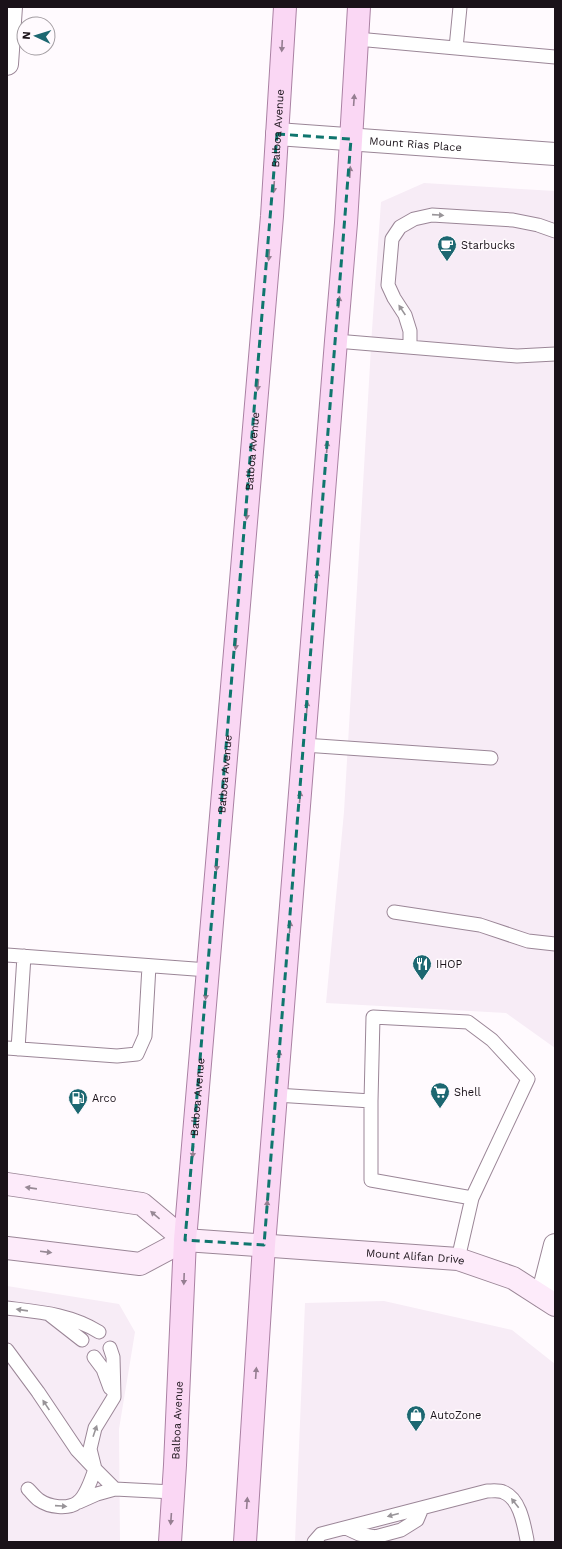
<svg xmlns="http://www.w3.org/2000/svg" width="562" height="1549" font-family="'Work Sans',sans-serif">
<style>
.built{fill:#f7ecf6}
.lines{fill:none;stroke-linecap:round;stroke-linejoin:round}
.lane-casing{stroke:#9b8697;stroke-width:15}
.street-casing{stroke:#9b8697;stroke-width:24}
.secondary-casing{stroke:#9b8697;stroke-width:24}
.primary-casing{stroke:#aa80a3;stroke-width:24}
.lane{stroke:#fff;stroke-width:13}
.street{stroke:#fff;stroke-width:22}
.secondary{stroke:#fdebfa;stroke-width:22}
.primary{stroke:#fad7f4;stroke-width:22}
.oneway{fill:#957e91}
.oneway2{fill:#989498}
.oneway3{fill:#978995}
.marked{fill:none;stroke:#0f766e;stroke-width:3;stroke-dasharray:8 5;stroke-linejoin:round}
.labels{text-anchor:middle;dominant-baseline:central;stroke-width:3;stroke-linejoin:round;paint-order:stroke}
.street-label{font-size:11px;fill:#1a1219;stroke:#fffafe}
.poi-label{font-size:11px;fill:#1a1219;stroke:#fffafe;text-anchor:start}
</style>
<rect width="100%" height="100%" fill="#fffafe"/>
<!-- built -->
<path class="built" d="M424,183L555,191V1048L506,1013L326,1003L344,812L372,330L381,202Z
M7,1286L119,1304L135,1332L119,1429L120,1542H7Z
M384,1301L512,1330L555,1364V1542H295L305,1303Z"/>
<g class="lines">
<!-- lane casing -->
<g class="lane-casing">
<path id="lane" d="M357,39L555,57
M456,48L460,7
M336,341L517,356L555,354
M410,347V331L405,315L394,298L388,285L392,239L400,227L414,219L432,215L513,220L538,225L555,231
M304,745L491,758
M394,912L480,925L528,941L555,944
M7,955L208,970
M7,1048L117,1056L137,1054L145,1036L149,966
M18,1049L24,956
M276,1095L371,1101V1180L472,1198L528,1079L492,1040L468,1022L373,1017L371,1101
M458,1259L472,1198
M7,1308C40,1312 70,1314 99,1332
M50,1315L82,1340
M110,1348L113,1357L114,1397L95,1428L90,1449L95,1469L115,1489
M7,1350L38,1392L77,1450L95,1469C92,1478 86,1496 78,1502C68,1510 49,1507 39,1500C35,1497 32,1493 28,1489
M94,1357L103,1369L110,1388
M79,1502L97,1494L115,1489L173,1492
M346,1528L359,1534L375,1537L401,1530L417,1520L422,1508
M314,1542L321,1534L487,1491C492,1491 499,1490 503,1492C520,1498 524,1525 527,1540"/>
</g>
<!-- street casing -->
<g class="street-casing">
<g id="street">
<path d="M7,64L11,7"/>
<path id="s1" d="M277,134L555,154"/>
<path d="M542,1296L555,1245"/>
</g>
</g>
<!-- secondary casing -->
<g class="secondary-casing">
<g id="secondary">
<path d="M7,1184L142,1204L185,1240"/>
<path id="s2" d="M7,1248L140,1264L185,1240L458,1259L513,1278L555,1305"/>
</g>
</g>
<!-- primary casing -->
<g class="primary-casing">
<g id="primary">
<path id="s3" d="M170,1542L175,1465L185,1240L272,216L285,7"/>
<path d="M245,1542L264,1245L336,341L346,223L359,7"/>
</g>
</g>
<!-- lane -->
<use href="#lane" class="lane"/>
<!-- street -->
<use href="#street" class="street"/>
<!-- secondary -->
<use href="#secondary" class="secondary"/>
<!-- primary -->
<use href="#primary" class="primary"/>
</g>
<!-- one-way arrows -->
<defs><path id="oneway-solid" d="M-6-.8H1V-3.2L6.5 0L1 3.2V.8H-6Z"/></defs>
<g class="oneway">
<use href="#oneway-solid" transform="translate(282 46) rotate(93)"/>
<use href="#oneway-solid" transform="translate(354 100) rotate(-86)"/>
<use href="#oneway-solid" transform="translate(350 172) rotate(-87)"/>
<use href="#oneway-solid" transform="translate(274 187) rotate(93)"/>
<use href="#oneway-solid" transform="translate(269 255) rotate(95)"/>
<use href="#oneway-solid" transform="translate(339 302) rotate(-85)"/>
<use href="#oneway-solid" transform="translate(258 385) rotate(95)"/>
<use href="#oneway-solid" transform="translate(327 447) rotate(-86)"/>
<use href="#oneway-solid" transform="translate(247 514) rotate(95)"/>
<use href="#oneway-solid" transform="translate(317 577) rotate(-86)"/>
<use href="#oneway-solid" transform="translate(236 644) rotate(95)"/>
<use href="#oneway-solid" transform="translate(307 707) rotate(-86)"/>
<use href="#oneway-solid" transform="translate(300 797) rotate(-85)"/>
<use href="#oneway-solid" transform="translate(217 865) rotate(95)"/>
<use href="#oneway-solid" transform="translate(290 927) rotate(-85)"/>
<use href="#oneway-solid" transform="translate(206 994) rotate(95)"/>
<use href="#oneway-solid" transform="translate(279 1056) rotate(-85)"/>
<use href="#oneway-solid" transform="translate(193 1152) rotate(95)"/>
<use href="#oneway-solid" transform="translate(267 1206) rotate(-85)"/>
<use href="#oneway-solid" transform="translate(184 1279) rotate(92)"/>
<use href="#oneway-solid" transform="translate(256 1373) rotate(-86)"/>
<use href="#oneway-solid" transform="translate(247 1503) rotate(-86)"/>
<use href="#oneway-solid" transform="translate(171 1519) rotate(94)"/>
</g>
<g class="oneway2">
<use href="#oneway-solid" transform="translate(438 215) rotate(4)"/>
<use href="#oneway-solid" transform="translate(402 310) rotate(-124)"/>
<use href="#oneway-solid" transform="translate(22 1310) rotate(-172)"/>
<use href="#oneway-solid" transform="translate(46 1405) rotate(-124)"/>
<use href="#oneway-solid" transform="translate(95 1431) rotate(-71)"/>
<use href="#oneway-solid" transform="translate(515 1503) rotate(-128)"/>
<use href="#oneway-solid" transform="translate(61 1506) rotate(4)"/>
<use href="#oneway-solid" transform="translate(393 1515) rotate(165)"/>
</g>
<g class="oneway3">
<use href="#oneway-solid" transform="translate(31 1188) rotate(-172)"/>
<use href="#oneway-solid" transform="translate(155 1215) rotate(-140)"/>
<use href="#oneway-solid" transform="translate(46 1252) rotate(7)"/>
</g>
<!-- marked area -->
<path class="marked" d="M277,134L351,139L264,1245L185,1240Z"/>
<!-- icons -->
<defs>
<g id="cafe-pin" transform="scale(1)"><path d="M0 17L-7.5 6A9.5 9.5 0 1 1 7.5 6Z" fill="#1c6771" stroke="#fffafe"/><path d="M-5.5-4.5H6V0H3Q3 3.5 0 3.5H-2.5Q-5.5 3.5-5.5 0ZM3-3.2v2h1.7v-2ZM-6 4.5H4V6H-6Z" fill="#fff"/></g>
<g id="restaurant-pin" transform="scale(1)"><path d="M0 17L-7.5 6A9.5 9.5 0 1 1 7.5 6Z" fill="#1c6771" stroke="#fffafe"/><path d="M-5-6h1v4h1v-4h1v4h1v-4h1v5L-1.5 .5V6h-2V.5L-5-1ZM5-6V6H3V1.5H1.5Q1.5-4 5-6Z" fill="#fff"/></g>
<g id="supermarket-pin" transform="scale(1)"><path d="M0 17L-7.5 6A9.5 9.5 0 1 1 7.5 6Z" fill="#1c6771" stroke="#fffafe"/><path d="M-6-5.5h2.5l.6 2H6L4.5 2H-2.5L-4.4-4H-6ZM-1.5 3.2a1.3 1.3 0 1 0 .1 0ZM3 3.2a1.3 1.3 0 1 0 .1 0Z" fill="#fff"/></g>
<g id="fuel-pin" transform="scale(1)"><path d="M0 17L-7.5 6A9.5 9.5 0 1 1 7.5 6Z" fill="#1c6771" stroke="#fffafe"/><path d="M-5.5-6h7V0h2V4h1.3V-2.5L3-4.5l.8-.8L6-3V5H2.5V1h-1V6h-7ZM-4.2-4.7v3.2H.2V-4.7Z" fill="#fff"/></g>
<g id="shop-pin" transform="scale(1)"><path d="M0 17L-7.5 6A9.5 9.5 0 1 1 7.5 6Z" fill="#1c6771" stroke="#fffafe"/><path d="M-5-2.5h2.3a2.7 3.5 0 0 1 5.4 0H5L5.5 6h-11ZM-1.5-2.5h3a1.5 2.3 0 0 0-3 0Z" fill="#fff"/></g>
</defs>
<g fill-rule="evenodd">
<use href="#cafe-pin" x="447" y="245"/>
<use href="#restaurant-pin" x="422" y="964"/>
<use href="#supermarket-pin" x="440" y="1092"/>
<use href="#fuel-pin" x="78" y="1098"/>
<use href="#shop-pin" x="416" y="1415"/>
</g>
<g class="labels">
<!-- street labels -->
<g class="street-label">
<text stroke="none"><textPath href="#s3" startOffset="1418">Balboa Avenue</textPath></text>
<text stroke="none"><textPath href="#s1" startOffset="139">Mount Rias Place</textPath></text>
<text stroke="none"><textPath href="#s3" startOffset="1094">Balboa Avenue</textPath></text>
<text stroke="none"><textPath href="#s3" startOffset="770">Balboa Avenue</textPath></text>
<text stroke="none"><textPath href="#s3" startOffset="446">Balboa Avenue</textPath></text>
<text stroke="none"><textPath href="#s2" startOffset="416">Mount Alifan Drive</textPath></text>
<text stroke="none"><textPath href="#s3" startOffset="122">Balboa Avenue</textPath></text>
</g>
<!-- poi labels -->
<g class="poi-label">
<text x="461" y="245">Starbucks</text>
<text x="436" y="964">IHOP</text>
<text x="454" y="1092">Shell</text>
<text x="92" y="1098">Arco</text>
<text x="430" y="1415">AutoZone</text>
</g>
</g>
<!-- border -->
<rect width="562" height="1549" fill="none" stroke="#1a1219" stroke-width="16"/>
<!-- north arrow -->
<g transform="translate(36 36) rotate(274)"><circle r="19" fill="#fffafe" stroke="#a39da2"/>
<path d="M0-3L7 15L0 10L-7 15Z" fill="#1c6771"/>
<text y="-6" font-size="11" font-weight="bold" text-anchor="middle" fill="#1a1219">N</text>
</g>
</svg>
